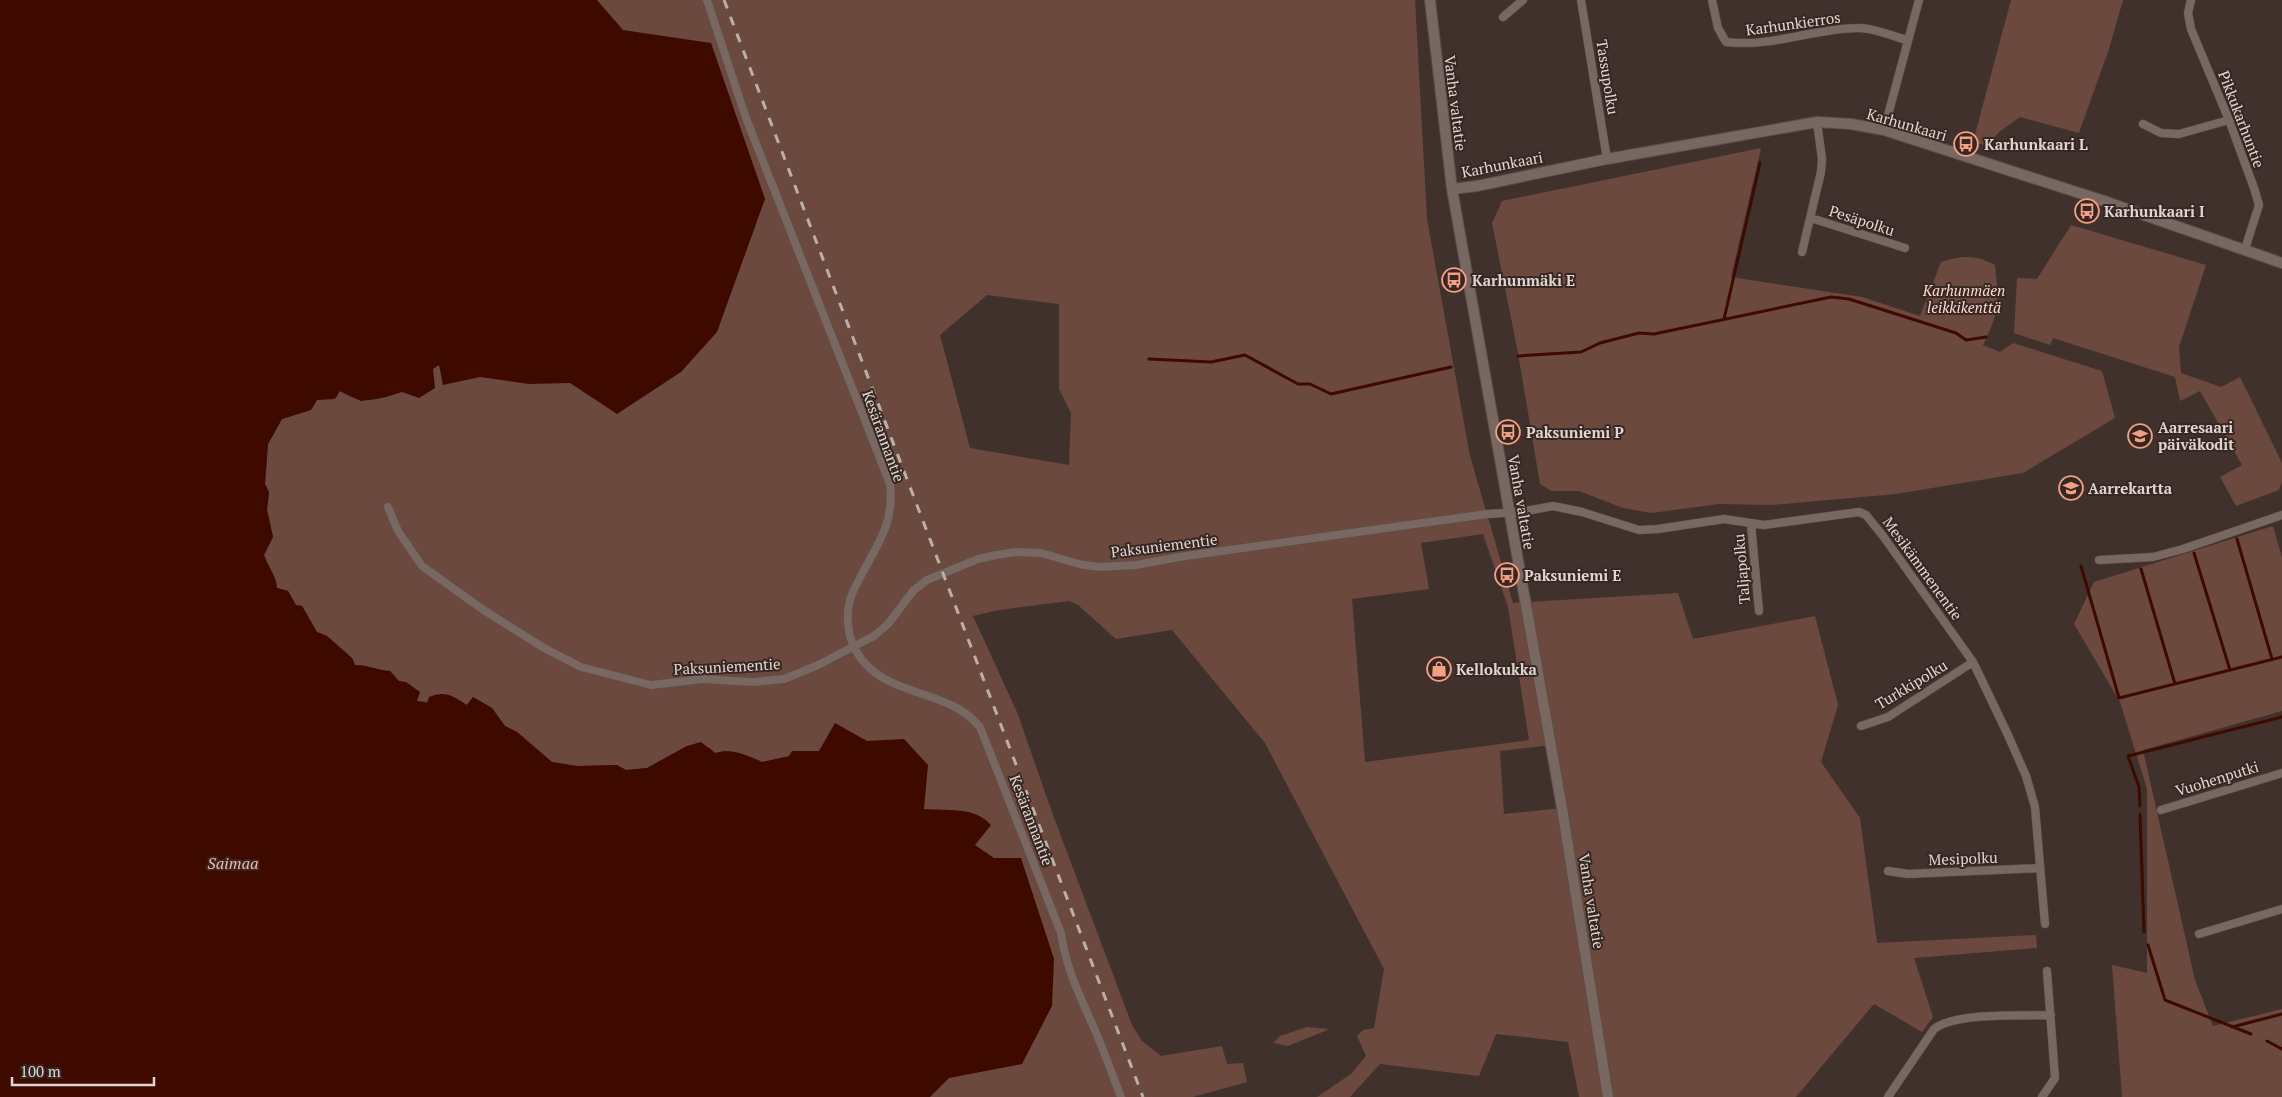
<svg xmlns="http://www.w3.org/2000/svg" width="2282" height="1097" font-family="'PT Serif',serif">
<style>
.green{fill:#6c493e;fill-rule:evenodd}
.water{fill:#3e0a00}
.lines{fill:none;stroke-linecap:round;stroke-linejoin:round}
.stream{stroke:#3e0a00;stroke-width:3}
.street-casing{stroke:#5b4e49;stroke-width:9}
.secondary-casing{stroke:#5b4e49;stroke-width:12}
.street{stroke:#796761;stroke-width:8}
.secondary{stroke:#796761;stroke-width:10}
.rail{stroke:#bbafab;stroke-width:3;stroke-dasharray:9 9;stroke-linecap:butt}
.labels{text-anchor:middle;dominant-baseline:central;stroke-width:4;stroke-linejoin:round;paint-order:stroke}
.street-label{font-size:15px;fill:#e0d5d2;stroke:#372722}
.poi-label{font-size:15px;font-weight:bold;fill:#e0d5d2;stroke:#372722;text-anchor:start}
.park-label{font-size:15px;font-style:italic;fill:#ffd9cd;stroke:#372722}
.water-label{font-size:16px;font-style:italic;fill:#fdb49d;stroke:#372722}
</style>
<rect width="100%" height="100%" fill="#41312c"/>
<!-- green -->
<path class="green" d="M511,0H1415L1427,219L1470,456L1513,603L1678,593L1693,639L1815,616L1838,705L1821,762L1860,818L1877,943L2036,935L2037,948L1914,958L1933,1017L1922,1032L1874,1004L1796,1097H1579L1568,1042L1496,1034L1479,1076L1380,1064L1350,1097H1317L1351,1074L1366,1056L1357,1036L1363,1030L1374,1028L1384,969L1265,743L1172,630L1116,639L1078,605L1069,601L999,610L973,616L1017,712L1053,815L1132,1025L1142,1041L1161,1056L1222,1046L1227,1064L1243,1063L1247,1082L1193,1097H713L761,761C746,755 732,748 715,753L710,748L687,746L647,768L626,770L617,765L577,766L552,762L517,732L505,726L492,708L473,697L467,705L417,701L390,671C377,670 368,665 355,665L352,658L327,636L317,632L302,606L296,605L288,591L277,588C276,575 268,567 264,555L273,537L267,510L269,492L265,484L268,444L282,419L311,410L317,400L335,398L339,391C346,394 355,400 362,400C390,402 412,384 433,369ZM987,295L1059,304V389L1071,413L1069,465L970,448L940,335ZM1483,534L1508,607L1529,740L1365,762L1352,599L1429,589L1421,543ZM1551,745L1562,808L1504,814L1500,751Z
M2011,0H2123L2109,49L2079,133L2020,117L1999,132L1988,146L1973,142Z
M1761,148L1731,277L1862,297L1920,316L1941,262C1963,256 1973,254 1995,265C1999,302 2000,311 1983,345L2000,352L2013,343L2102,371L2115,418L2023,473L1896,494L1771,505L1719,504L1651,513L1623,508L1579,491H1551L1540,484L1518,353L1492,223L1502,201Z
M2071,225L2206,265L2179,347L2181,373L2221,387L2240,377L2282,463V481L2279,490L2236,506L2220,477L2242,465L2200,391L2180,401L2175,377L2053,338L2050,345L2014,333L2017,278L2037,279Z
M2273,526L2282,558V711L2143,750L2195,980L2213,1026L2282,1009V1097H2122L2112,965L2147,973V789L2120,702L2074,624L2094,582Z
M1307,1027L1330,1029L1288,1046L1273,1043L1280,1036Z"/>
<!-- water -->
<path class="water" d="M0,0H597L623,30L711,43L765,199L717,332L681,372L617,414L570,383L529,384L480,377L443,385L439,365L433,369L435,388L419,398L402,392L386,397L361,401L340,391L335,399L317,400L311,410L282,419L268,444L265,484L269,492L267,510L273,537L264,555C268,567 276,575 277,588L288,591L296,605L302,606L317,632L327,636L352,658L355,665C368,665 377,670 390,671L399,681L406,682L420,692L417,701L427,703L429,697C445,690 453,696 467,705L473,697L492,708L505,726L517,732L552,762L577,766L617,765L626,770L647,768L687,746L701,742L715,753C733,748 745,755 762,762L789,756L792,751H819L835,723L867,741L904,739L928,765L924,809C946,811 975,806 991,825L975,845L994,858H1021L1054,959L1052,1006L1022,1064L949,1078L930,1097H0Z"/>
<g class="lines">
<!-- stream -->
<path class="stream" d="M1724,319L1760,163
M1518,356L1581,352L1600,343L1639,333L1654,334L1831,297L1849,299L1956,333L1966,340L1986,337
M1149,359L1211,362L1245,355L1298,384H1310L1331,394L1451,367
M2237,539L2272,659
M2194,553L2230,670
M2081,566L2119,698L2282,657
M2141,569L2175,684
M2140,806L2139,787L2128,756L2282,717
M2140,814L2144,932
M2148,945L2165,1000L2251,1034
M2232,1027L2282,1014
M2267,1041L2282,1049"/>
<!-- street casing -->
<g class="street-casing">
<path id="street" d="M707,0L746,118L890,484C894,521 880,541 863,572C858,582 851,593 849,604C846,621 848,636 856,651C877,688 919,689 953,706C964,711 972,718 980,727L1061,933C1067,972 1079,993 1094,1028C1104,1051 1112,1074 1121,1097
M1581,0L1607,159
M1712,0L1718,28L1726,42C1770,48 1815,28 1859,28C1874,28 1892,36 1907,40
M2191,0L2188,13L2191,29L2229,120L2254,188L2259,205L2245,249
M1503,17L1523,0
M2143,124L2161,133L2179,134L2229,120
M1884,130L1919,0
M1811,218L1905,248
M1802,252L1821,172L1822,159L1817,122
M388,507L398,531L422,566L482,609L544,648L581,667L651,685L703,679L753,682L784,679L818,665L874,636L888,624L913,591L927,580L978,559L996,555L1016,552L1041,553L1083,565L1101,567L1136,565L1179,557L1487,514L1521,512L1553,506L1582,512L1639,530L1658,529L1724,519L1764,525L1859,512L1866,515L1883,536L1973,662L2008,735L2026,776L2035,807L2045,924
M1751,524L1759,611
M2099,560L2153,557L2183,549L2282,515
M1861,726L1888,717L1973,662
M2161,810L2282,773
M1888,871L1908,874L2040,868
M2199,934L2282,909
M1888,1097L1934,1029C1955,1012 2023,1016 2051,1015
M2042,1097L2055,1078L2047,971"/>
</g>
<!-- secondary casing -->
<g class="secondary-casing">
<path id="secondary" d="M1430,0L1452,189L1562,808L1608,1097
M1452,189L1477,186L1607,159L1817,122L1851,124L1884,130L2101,200L2282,263"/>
</g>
<!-- street -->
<use href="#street" class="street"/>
<!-- secondary -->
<use href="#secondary" class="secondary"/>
<!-- rail -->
<path class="rail" d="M724,0L1143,1097"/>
</g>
<!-- icons -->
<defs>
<g id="bus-ring" transform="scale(1.25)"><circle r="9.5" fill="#372722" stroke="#f39f84" stroke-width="1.5"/><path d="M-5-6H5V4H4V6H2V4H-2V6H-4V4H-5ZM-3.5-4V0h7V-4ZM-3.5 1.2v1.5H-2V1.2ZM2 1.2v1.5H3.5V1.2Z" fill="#f39f84"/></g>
<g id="school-ring" transform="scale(1.25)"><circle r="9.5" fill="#372722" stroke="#f39f84" stroke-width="1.5"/><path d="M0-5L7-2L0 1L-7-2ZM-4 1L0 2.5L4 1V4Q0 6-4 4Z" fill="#f39f84"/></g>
<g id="shop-ring" transform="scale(1.25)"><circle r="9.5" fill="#372722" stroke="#f39f84" stroke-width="1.5"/><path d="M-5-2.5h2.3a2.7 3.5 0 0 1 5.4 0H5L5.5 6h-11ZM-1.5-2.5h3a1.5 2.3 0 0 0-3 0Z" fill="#f39f84"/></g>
</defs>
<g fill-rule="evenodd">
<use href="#bus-ring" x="1966" y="144"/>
<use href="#bus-ring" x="2087" y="211"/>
<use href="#bus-ring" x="1454" y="280"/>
<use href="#bus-ring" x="1508" y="432"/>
<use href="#school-ring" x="2140" y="436"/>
<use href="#school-ring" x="2071" y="488"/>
<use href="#bus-ring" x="1507" y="575"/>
<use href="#shop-ring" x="1439" y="669"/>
</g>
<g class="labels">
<!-- street labels -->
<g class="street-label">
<text transform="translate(1793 23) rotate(-8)">Karhunkierros</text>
<text transform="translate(1608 77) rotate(81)">Tassupolku</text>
<text transform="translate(1456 103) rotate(83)">Vanha valtatie</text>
<text transform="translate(2242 119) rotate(69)">Pikkukarhuntie</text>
<text transform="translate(1907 124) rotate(16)">Karhunkaari</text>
<text transform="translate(1502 164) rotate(-11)">Karhunkaari</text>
<text transform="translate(1862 220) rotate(18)">Pesäpolku</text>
<text transform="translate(884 436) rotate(70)">Kesärannantie</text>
<text transform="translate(1522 502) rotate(80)">Vanha valtatie</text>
<text transform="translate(1164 545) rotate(-7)">Paksuniementie</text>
<text transform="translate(1923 568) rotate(54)">Mesikämmenentie</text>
<text transform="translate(1741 569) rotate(-95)">Taljapolku</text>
<text transform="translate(727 666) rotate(-3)">Paksuniementie</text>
<text transform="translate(1911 684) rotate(-31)">Turkkipolku</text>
<text transform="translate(2217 778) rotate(-17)">Vuohenputki</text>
<text transform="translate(1032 820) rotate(69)">Kesärannantie</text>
<text transform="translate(1963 858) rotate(-2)">Mesipolku</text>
<text transform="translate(1592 901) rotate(81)">Vanha valtatie</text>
</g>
<!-- poi labels -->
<g class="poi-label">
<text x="1984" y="144">Karhunkaari L</text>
<text x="2104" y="211">Karhunkaari I</text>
<text x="1472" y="280">Karhunmäki E</text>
<text x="2158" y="427">Aarresaari<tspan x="2158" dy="17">päiväkodit</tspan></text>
<text x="1526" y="432">Paksuniemi P</text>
<text x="2088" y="488">Aarrekartta</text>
<text x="1524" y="575">Paksuniemi E</text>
<text x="1456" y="669">Kellokukka</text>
</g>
<!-- park labels -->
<g class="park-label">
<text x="1964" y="290">Karhunmäen<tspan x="1964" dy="17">leikkikenttä</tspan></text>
</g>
<!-- water labels -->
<g class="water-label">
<text x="233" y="863">Saimaa</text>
</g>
</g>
<!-- scale -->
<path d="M12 1077v8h142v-8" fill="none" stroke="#e0d5d2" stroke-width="2.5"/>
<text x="20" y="1077" font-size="15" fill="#e0d5d2" stroke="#372722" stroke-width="4" paint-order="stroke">100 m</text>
</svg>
